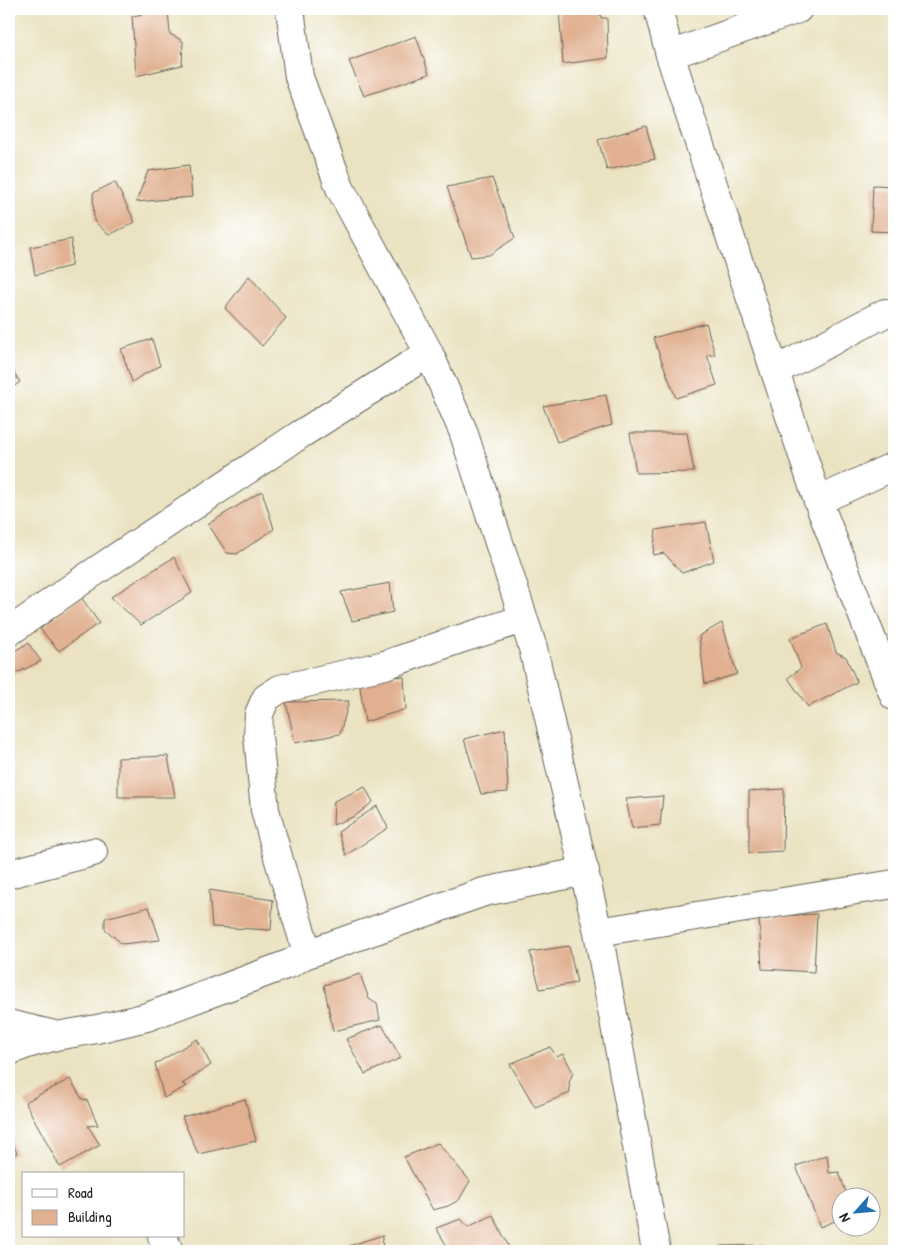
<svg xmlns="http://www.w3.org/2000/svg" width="903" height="1260" font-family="'Patrick Hand',sans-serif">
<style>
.building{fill:#e1b090}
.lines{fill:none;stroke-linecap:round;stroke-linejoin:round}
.minor-casing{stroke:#646156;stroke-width:30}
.minor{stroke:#fff;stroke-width:28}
</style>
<rect width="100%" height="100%" fill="#fff"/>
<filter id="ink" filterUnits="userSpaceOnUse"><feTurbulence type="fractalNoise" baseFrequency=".02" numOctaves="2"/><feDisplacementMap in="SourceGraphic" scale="10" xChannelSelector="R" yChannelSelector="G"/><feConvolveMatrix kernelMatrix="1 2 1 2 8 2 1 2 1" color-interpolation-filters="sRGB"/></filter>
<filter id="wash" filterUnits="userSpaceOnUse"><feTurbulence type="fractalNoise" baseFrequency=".0096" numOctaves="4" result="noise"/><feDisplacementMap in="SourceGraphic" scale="20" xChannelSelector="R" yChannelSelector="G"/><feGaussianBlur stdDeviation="1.12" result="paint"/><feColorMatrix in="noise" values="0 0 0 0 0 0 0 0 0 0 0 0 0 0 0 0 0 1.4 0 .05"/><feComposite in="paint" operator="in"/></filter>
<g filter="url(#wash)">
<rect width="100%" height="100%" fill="#eae2c1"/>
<g id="blocks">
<!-- building -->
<path class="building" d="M559,9H599L601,18H607L608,58L563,64Z
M168,10L170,34L183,41L182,65L136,76L132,16Z
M416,36L429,74L364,96L349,61Z
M646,126L655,159L607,170L598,140Z
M189,165L192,197L136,202L148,171Z
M492,178L515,238L489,255L471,257L447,187Z
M115,182L135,222L109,235L94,221L93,193Z
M873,185L894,186V232L871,231Z
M72,239L71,266L35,275L30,247Z
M249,276L286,318L262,346L225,308Z
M706,323L715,355H707L717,385L676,398L653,338Z
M152,339L160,366L141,376L132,382L121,349Z
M9,365L20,382L9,390Z
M606,395L612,425L557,442L543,406Z
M630,433H687L694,472L636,473Z
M262,491L274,529L237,554L227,553L208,524Z
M706,522L714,561L682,573L664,553L653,555L656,530Z
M174,557L192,593L141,625L111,597Z
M390,583L393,612L352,621L341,592Z
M81,597L99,623L59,651L40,629Z
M722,623L737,674L705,684L699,636Z
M827,624L836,652L846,657L857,682L808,707L788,678L801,668L790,638Z
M28,643L41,661L21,671L9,674V654Z
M358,673L404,677L406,709L365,722Z
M349,701L340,734L295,743L286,702Z
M505,729L508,792L481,794L464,739Z
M168,756L175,797H118V758Z
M365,787L373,802L355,816L333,825L334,801Z
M784,789L783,851L749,853V791Z
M663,796L660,825L632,828L626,799Z
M377,806L388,828L346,855L338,832Z
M209,890L273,900L271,930L212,927Z
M149,907L160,940L122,944L105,929V918Z
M817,914L814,972L762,969L759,917Z
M569,946L577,983L540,989L530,952Z
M360,974L369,999L377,1004L380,1020L333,1031L324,985Z
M382,1025L401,1058L365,1074L346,1039Z
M197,1039L211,1065L182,1084L187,1086L164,1098L155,1064Z
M550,1047L557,1057L563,1054L573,1072L569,1083L570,1093L535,1107L510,1064Z
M70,1079L82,1099L87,1100L98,1125L88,1126L100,1145L60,1167L25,1102Z
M245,1099L256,1141L198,1154L182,1117Z
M9,1135L17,1153L9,1157Z
M438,1143L470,1181L459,1200L448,1206L433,1210L404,1157Z
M827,1155L829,1173L839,1172L848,1198H840V1219L820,1227L796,1166Z
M493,1215L511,1251H450L436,1228L461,1219L468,1227Z
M383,1235L382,1251H333Z
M764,1245L765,1251H719L721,1246Z"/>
</g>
</g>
<g filter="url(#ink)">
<use href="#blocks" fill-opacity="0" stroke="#646156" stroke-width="1"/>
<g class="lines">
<!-- minor casing -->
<g class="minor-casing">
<path id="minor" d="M290,9L299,77L340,188L429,353L463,431L533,648L598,932L656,1251
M658,9L670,55L818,501L894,696
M670,55L798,9
M775,371L885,313
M818,501L894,466
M9,632L87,577L301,434L429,353
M9,874L93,852
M598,932L894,884
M304,955L305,945L280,864L265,810L258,735L259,714L266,698L280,689L385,665L457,640L523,619
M9,1024L55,1035
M9,1051L27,1044L56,1036L97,1029L147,1017L291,963L304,955L484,892L585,871
M162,1236L169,1251"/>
</g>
<!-- minor -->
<use href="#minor" class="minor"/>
</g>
</g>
<!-- margin -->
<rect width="903" height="1260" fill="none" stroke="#fff" stroke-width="30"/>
<!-- legend -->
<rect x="22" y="1172" width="162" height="65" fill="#ffffff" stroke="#a4a4a4"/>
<rect x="32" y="1189" width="25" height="8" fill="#ffffff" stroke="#a4a4a4"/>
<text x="68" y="1198" font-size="15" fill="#1c1c1c">Road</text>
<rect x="32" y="1210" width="25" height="15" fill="#e1b090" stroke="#a4a4a4"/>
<text x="68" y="1222" font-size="15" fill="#1c1c1c">Building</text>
<!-- north arrow -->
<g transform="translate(856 1212) rotate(243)"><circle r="24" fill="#ffffff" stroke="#a4a4a4"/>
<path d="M0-4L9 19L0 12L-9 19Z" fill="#1f6fb2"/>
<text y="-8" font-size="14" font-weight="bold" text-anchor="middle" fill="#1c1c1c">N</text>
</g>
</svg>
